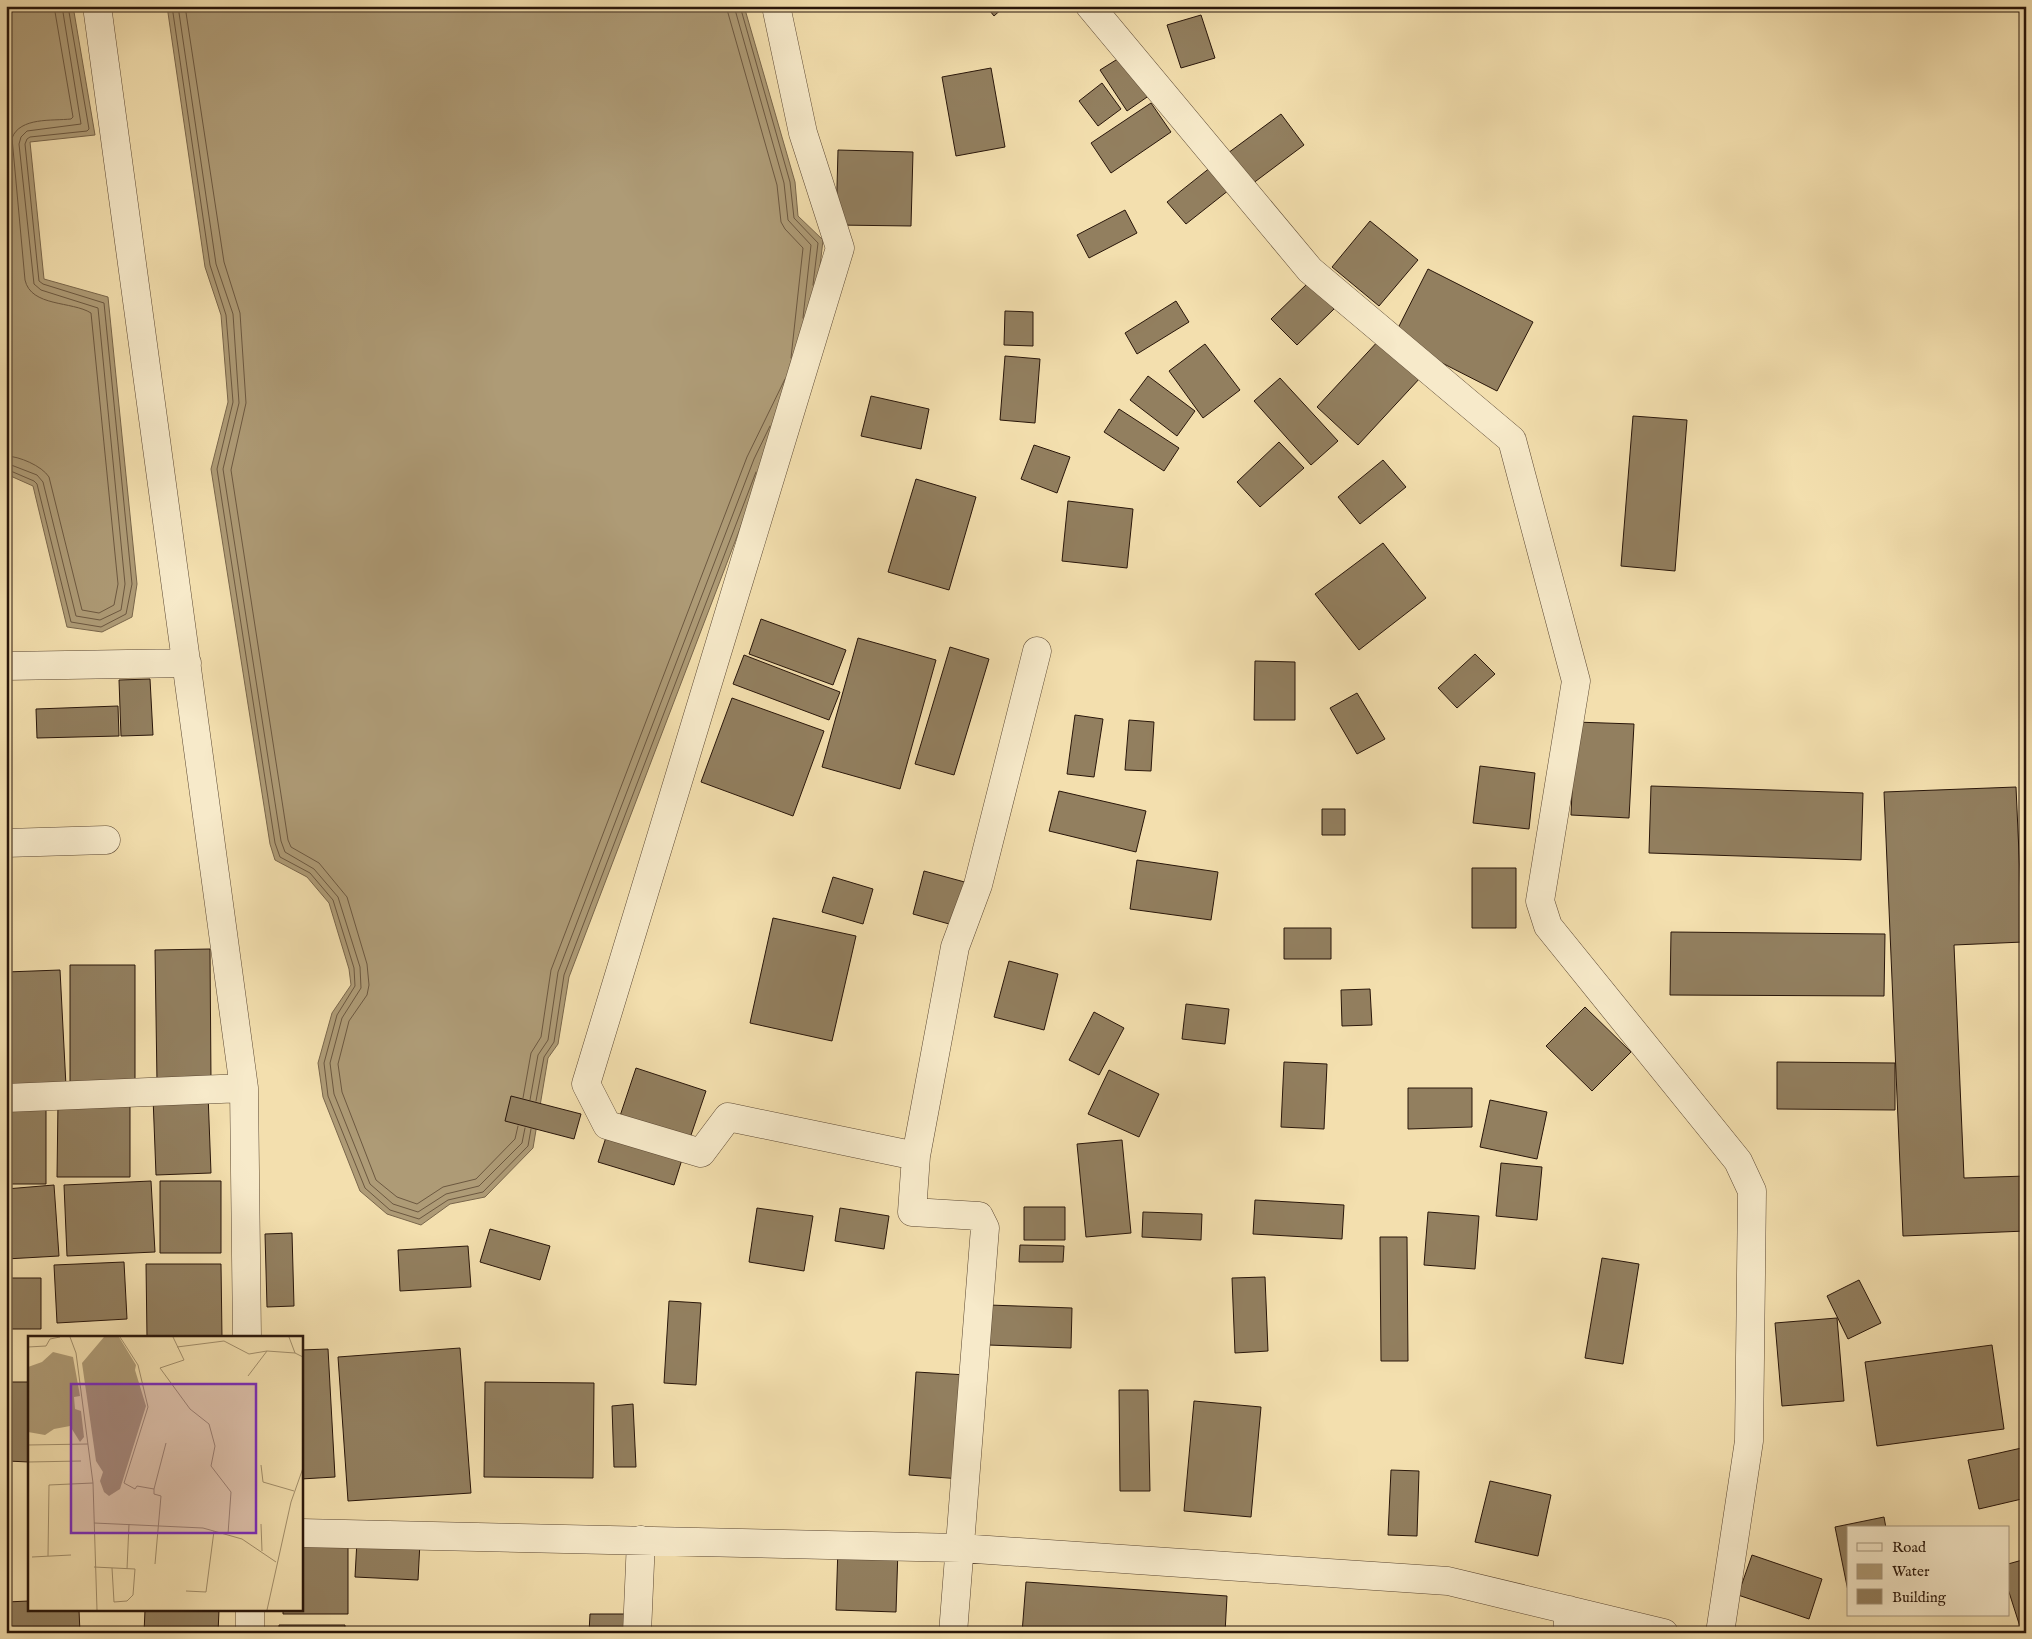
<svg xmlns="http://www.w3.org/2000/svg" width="2032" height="1639" font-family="'IM FELL English',serif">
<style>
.water{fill:#ae9b76;stroke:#79664b}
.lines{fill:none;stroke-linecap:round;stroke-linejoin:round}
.shore{stroke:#6c5840;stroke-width:1}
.building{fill:#927f5f;stroke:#29160a}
.minor-casing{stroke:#5c4833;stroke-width:29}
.minor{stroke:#f7eaca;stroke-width:28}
.inset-road{fill:none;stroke:#a28f6c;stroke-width:1}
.view{fill:#7b2cbf;fill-opacity:0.15;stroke:#7b2cbf;stroke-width:2.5}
.inset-edge{fill:none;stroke:#29160a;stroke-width:2.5}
</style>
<rect width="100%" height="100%" fill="#f3dfae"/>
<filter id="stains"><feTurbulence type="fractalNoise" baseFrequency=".004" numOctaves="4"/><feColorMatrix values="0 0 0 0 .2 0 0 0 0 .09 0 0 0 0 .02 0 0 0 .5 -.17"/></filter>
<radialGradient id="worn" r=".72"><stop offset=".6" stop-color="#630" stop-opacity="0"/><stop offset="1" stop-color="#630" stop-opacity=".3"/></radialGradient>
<!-- water -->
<path class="water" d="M6,6H73L95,135L30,142L44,279L108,297L137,584L132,617L102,632L67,627L33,486L6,474Z
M167,6H744L795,182L798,216L823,240L808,373L765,463L569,977L558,1044L548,1058L533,1148L485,1197L450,1204L421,1225L387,1214L360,1191L323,1097L318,1063L332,1013L351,985L349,969L329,903L307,877L275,860L270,844L211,469L228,402L221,315L205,267Z"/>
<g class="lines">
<!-- shore -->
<path class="shore" d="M172,6L210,265L226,315L233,402L217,469L275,843L280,857L310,873L333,900L354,968L355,986L337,1015L324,1063L328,1096L365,1188L390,1210L419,1219L448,1200L483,1192L528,1146L531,1129
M178,6L216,264L233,314L239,403L223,469L281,841L285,852L314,869L338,897L360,967L361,988L342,1018L330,1063L334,1094L370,1184L393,1204L418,1212L446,1194L479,1186L522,1143L525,1128
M185,6L224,262L240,313L246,403L231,470L288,840L291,847L319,863L347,897L367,964L369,985L367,995L349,1021L338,1064L342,1092L376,1180L397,1197L417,1204L443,1187L476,1179L515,1139L518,1126
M726,6L777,185L781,222L785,229L803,248L791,358
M734,6L784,183L788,220L811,245L803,318
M740,6L790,182L794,218L818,243L813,285
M6,456C19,456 42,466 49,477L82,610L99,613L114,605L118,584L91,313C72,301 31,307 25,280L12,138C20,117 52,121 71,119L73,117L54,6
M6,463L37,475L43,482L76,616L100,620L121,610L125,584L98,308L41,290L34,284L19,144L21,137L27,131L81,124L62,6
M6,469L34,481L37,484L71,622L101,627L126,614L132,584L104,303L43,284L39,281L25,144L27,139L30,137L87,131L89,129L68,6
M523,1098L531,1053L541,1037L551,970L747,457L785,379
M530,1100L538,1055L548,1040L558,972L754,459L770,426
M536,1101L544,1057L554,1042L564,975L756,472"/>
</g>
<!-- building -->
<path class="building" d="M986,6H1005L994,16Z
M1201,15L1215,58L1181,68L1167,25Z
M1124,55L1150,95L1127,111L1100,70Z
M991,68L1005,147L956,156L942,77Z
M1102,83L1121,109L1098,126L1079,101Z
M1151,103L1171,132L1111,173L1091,143Z
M1281,114L1304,145L1252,184L1228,153Z
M838,150L913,152L911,226L836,225Z
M1211,167L1229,190L1186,224L1167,202Z
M1125,210L1137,233L1089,258L1077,235Z
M1370,221L1418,260L1379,306L1332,267Z
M1428,269L1533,322L1497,391L1393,338Z
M1308,283L1334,309L1297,345L1271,319Z
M1176,301L1189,322L1137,354L1125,333Z
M1005,311L1033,312V346L1004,345Z
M1380,339L1421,377L1358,445L1317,407Z
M1205,344L1240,390L1203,418L1169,371Z
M1005,356L1040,359L1035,423L1000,420Z
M1148,376L1195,411L1177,436L1130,400Z
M1280,378L1338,441L1311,465L1254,401Z
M871,396L929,409L921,449L861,436Z
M1119,409L1179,448L1164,471L1104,432Z
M1633,416L1687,420L1675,571L1621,566Z
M1279,442L1304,468L1260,507L1237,482Z
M1034,445L1070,457L1057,493L1021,479Z
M1383,460L1406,487L1360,524L1338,497Z
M916,479L976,497L949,590L888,572Z
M1068,501L1133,509L1127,568L1062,561Z
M1383,543L1426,598L1359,650L1315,594Z
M761,619L846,650L833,685L749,654Z
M858,638L936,660L900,789L822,767Z
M950,647L989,659L954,775L915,764Z
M1475,654L1495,674L1457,708L1438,688Z
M744,655L840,692L829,720L733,684Z
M1255,661L1295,662V720H1254Z
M150,679L153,735L121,736L119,680Z
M1357,693L1385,739L1357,754L1330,708Z
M732,698L824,731L793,816L701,782Z
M118,706L119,736L37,738L36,709Z
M1075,715L1103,719L1094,777L1067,774Z
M1129,720L1154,722L1151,771L1125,770Z
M1575,722L1634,724L1629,818L1571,815Z
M1480,766L1535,773L1529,829L1473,823Z
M1651,786L1863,793L1861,860L1649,853Z
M2016,787L2023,942L1954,945L1964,1178L2026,1176V1231L1903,1236L1884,792Z
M1059,791L1146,811L1136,852L1049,831Z
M1322,809H1345V835H1322Z
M1137,860L1218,872L1211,920L1130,909Z
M1472,868H1516V928H1472Z
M924,871L972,884L960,927L913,914Z
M833,877L873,889L863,924L822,912Z
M773,918L856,936L832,1041L750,1023Z
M1284,928H1331V959H1284Z
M1671,932L1885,934L1884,996L1670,995Z
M210,949L211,1081L157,1082L155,950Z
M1009,961L1058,974L1044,1030L994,1017Z
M70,965H135V1089H70Z
M60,970L66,1086L6,1088V972Z
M1370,989L1372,1025L1342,1026L1341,990Z
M1186,1004L1229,1009L1225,1044L1182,1039Z
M1585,1007L1631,1052L1592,1091L1546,1046Z
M1094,1012L1124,1028L1099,1075L1069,1060Z
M1284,1062L1327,1064L1324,1129L1281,1127Z
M1777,1062L1895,1063V1110L1777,1109Z
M636,1068L706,1091L689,1141L619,1119Z
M1109,1070L1159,1094L1139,1137L1088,1114Z
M1408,1088H1472V1127L1408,1129Z
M208,1094L211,1173L156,1175L153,1097Z
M511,1096L581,1114L574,1139L505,1121Z
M130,1098V1177H57L58,1102Z
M46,1099V1184H6V1103Z
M1490,1100L1547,1112L1537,1159L1480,1147Z
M608,1131L684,1153L674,1185L598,1162Z
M1122,1140L1131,1233L1086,1237L1077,1144Z
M1501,1163L1542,1167L1537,1220L1496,1216Z
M151,1181L155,1252L67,1256L64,1185Z
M160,1181H221V1253H160Z
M54,1185L59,1256L6,1259V1189Z
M1255,1200L1344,1205L1342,1239L1253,1234Z
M1024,1207H1065V1240H1024Z
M757,1208L813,1216L804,1271L749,1262Z
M840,1208L889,1216L884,1249L835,1241Z
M1143,1212L1202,1214L1201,1240L1142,1237Z
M1428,1212L1479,1216L1475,1269L1424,1265Z
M490,1229L550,1246L540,1280L480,1262Z
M292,1233L294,1306L267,1307L265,1234Z
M1380,1237H1407L1408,1361H1381Z
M1020,1245L1064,1246L1063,1262H1019Z
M468,1246L471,1287L400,1291L398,1250Z
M1602,1258L1639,1264L1623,1364L1585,1358Z
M124,1262L127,1319L57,1323L54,1265Z
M146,1264H221L222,1338H147Z
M1265,1277L1268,1351L1235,1353L1232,1278Z
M6,1278H41V1329H6Z
M1859,1280L1881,1323L1848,1339L1827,1296Z
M669,1301L701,1303L696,1385L664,1383Z
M989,1305L1072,1308L1071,1348L988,1345Z
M1837,1318L1844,1401L1782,1406L1775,1323Z
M1992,1345L2004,1429L1877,1446L1865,1362Z
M460,1348L471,1493L348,1501L338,1357Z
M328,1349L335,1477L301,1479V1350Z
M916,1372L967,1375L961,1479L909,1475Z
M9,1382H29V1462L7,1461Z
M485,1382L594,1383L593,1478L484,1477Z
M1119,1390H1148L1150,1491H1120Z
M1194,1401L1261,1407L1251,1517L1184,1511Z
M633,1404L636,1467H614L612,1406Z
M2026,1447V1498L1979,1509L1968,1460Z
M1391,1470L1419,1471L1417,1536L1388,1535Z
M1490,1481L1551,1495L1538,1556L1475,1542Z
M1884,1517L1886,1528H1848V1591L1835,1527Z
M357,1540L420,1542L418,1580L355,1577Z
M301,1541H348V1614H283V1610H301Z
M838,1546L898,1549L896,1612L836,1610Z
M1752,1555L1822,1579L1809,1619L1738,1595Z
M2026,1559V1633H2022L2008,1589V1564Z
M1026,1582L1227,1596L1225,1633H1022Z
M29,1601V1610H79L80,1633H6V1602Z
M145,1610H219L218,1633H144Z
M590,1614H631V1633H589Z
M279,1625H345V1633H279Z"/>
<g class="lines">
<!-- minor casing -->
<g class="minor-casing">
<path id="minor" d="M97,6L244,1088L247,1338
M776,6L803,133L840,248L586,1084L607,1125L701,1153L728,1117L916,1156
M1090,6L1310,270L1512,440L1576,681L1540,901L1548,926L1738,1161L1752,1191L1749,1441L1720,1633
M6,666L187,663
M6,843L106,840
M6,1098L244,1088
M301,1533L960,1548L1448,1581L1664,1633
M250,1610V1633
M637,1633L641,1540
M953,1633L985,1228L979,1216L912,1212L916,1156L955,947L978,885L1037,651
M1567,1633L1569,1610"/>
</g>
<!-- minor -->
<use href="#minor" class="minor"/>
</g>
<!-- overview -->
<g transform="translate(28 1336)">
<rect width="275" height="275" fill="#f3dfae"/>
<path d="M76,1H91L108,29L107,34L118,70L92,153L81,160L76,156L72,145L75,136L68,125L54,27ZM25,16L45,21L52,60L46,61L47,73L53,75L56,101L52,106L42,90L26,93L17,99L0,96V31L14,26Z" fill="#ae9b76"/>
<path class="inset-road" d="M42,1L48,17L65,147L69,274M92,1L110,29L120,71L96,147L107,153L109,150L126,153M145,1L156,24L132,32L162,73L181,88L187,110L183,130L203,156L200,198M261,1L267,17M0,11L18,10L22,3L32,1M149,11L196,5L221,18L239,15L267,17L275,21M220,40L239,15M0,109L60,108M0,126L53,125M233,129L235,146L266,155M66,187L175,192L214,203L248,226M233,188L234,215M20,220L21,149L65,147M4,221L43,219M127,228L133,160L126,158V153L138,107M66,231L107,233L105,259L99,265L86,266L84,232M99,233L101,188M158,255L178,256L186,195M239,274L263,166L275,132"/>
<path class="view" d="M43,48H228V197H43Z"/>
<rect width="275" height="275" class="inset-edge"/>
</g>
<!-- margin -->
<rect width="2032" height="1639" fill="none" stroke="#f3dfae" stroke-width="25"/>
<rect x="8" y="8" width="2017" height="1624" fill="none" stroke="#29160a" stroke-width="2.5"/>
<rect x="12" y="12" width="2007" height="1614" fill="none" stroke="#29160a"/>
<!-- legend -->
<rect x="1847" y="1526" width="162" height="90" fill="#f7eaca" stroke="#a5957d"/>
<rect x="1857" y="1543" width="25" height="8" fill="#f7eaca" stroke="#a5957d"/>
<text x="1892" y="1552" font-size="15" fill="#29160a">Road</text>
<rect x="1857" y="1564" width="25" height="15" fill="#ae9b76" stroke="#a5957d"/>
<text x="1892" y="1576" font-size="15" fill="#29160a">Water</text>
<rect x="1857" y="1589" width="25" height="15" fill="#927f5f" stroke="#a5957d"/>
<text x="1892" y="1602" font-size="15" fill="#29160a">Building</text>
<rect width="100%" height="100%" filter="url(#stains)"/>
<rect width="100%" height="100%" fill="url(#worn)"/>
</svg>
